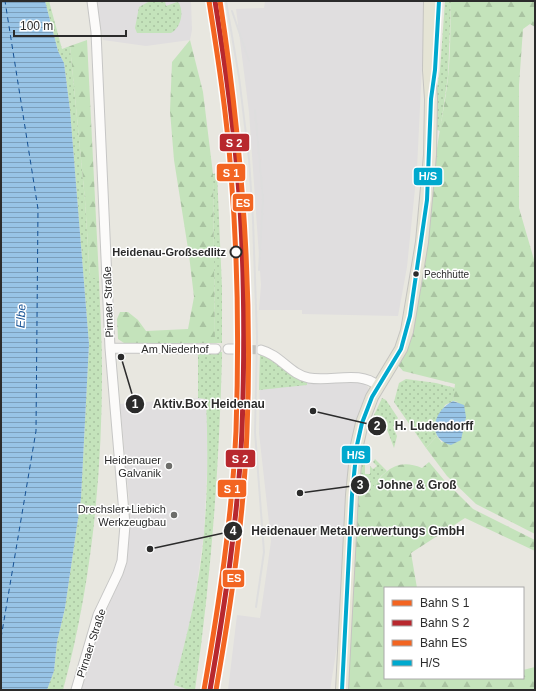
<svg xmlns="http://www.w3.org/2000/svg" width="536" height="691" font-family="Helvetica,sans-serif">
<style>
.industrial{fill:#e0dedf}
.green{fill:url(#green-dots)}
.forest{fill:url(#forest-firs)}
.water{fill:url(#water-rules)}
.lines{fill:none;stroke-linecap:round;stroke-linejoin:round}
.ferry{stroke:#145195;stroke-width:1;stroke-dasharray:5 4;stroke-linecap:butt}
.minor-tunnel{stroke:#c2c1bc;stroke-width:9;stroke-dasharray:9 4.5;stroke-linecap:butt}
.minor-casing{stroke:#c6c6c5;stroke-width:11}
.major-casing{stroke:#c5c4c1;stroke-width:14}
.minor{stroke:#fcfbfa;stroke-width:9}
.major{stroke:#e5e4d5;stroke-width:12}
.rail{stroke:#dedede;stroke-width:2}
.bus-1-casing{stroke:#fff;stroke-width:7}
.bus-1{stroke:#00a9ce;stroke-width:4}
.rail-1-casing{stroke:#fff;stroke-width:8}
.rail-2-casing{stroke:#fff;stroke-width:8}
.rail-3-casing{stroke:#fff;stroke-width:8}
.rail-1{stroke:#f36421;stroke-width:5}
.rail-2{stroke:#b8282e;stroke-width:5}
.rail-3{stroke:#f26522;stroke-width:5}
.stop-dot{fill:#fff;stroke:#2b2b2b;stroke-width:2}
.bus-dot{fill:#2b2b2b;stroke:#fff;stroke-width:1.5}
.poi-dot{fill:#6d6d6a;stroke:#fff;stroke-width:1.5}
.labels{text-anchor:middle;dominant-baseline:central;stroke-width:3;stroke-linejoin:round;paint-order:stroke}
.bus-label{font-size:10px;fill:#2b2b2b;stroke:#fff;text-anchor:start}
.stop-label{font-size:11px;font-weight:bold;fill:#2b2b2b;stroke:#fff;text-anchor:end}
.street-label{font-size:11px;fill:#2b2b2b;stroke:#fff}
.poi-label{font-size:11px;fill:#2b2b2b;stroke:#fff;text-anchor:end}
.water-label{font-size:12px;font-style:italic;fill:#145195;stroke:#fff}
.leader{fill:none;stroke:#2b2b2b;stroke-width:1.5}
.callout-dot{fill:#2b2b2b;stroke:#fff;stroke-width:1.5}
.mark-label{font-size:12px;text-anchor:middle;font-weight:bold;fill:#fff}
.callout-label{font-size:12px;text-anchor:middle;font-weight:bold;fill:#2b2b2b;stroke:#fff;stroke-width:3;stroke-linejoin:round;paint-order:stroke}
.line-badge{stroke:#fff;stroke-width:1.5}
.badge-label{font-size:11px;text-anchor:middle;font-weight:bold;fill:#fff}
</style>
<defs>
<pattern id="green-dots" width="8" height="8" patternUnits="userSpaceOnUse"><rect width="8" height="8" fill="#c4e3bb"/><path d="M2 2h.1M6 6h.1" fill="none" stroke="#a9c3a1" stroke-width="1.8" stroke-linecap="round"/></pattern>
<pattern id="forest-firs" width="22" height="20" patternUnits="userSpaceOnUse"><rect width="22" height="20" fill="#c4e3bb"/><path d="M5 1l3.5 6h-7zM16 11l3.5 6h-7z" fill="#a9c3a1"/></pattern>
<pattern id="water-rules" width="6" height="5" patternUnits="userSpaceOnUse"><rect width="6" height="5" fill="#98c4e6"/><path d="M0 2.5h6" fill="none" stroke="#7c9fbb"/></pattern>
</defs>
<rect width="100%" height="100%" fill="#e8e7e0"/>
<!-- industrial -->
<path class="industrial" d="M96,1H191L192,30L190,40L146,46L103,40Z
M265,1H425L424,66H422L417,169L407,267L398,316L302,314V310H259L261,285L249,112L236,9L264,8Z
M260,353L295,374L363,382L368,387L370,394L362,411L342,615L330,690H228L237,615L260,618L271,541L259,433Z
M198,398L206,399L208,454L204,533L194,605L175,686L189,690H80L98,629L122,576L126,560L130,510L120,404Z"/>
<!-- green -->
<path class="green" d="M45,1H49L62,49L70,46L85,200L90,278H99C100,309 102,340 102,372C102,478 91,587 63,690H47L54,671L57,642L65,608L81,498L89,344L70,110L64,63L58,51Z
M150,1H165L166,6L177,2L179,3C184,13 181,27 171,33H137L135,28L139,7Z
M445,1H451L448,76L440,131L435,129L436,94L440,70Z
M217,173L222,288V343H215L213,174Z
M198,351L222,352V357C219,469 211,579 195,690H189L174,685C187,635 200,585 204,533C208,489 208,444 206,399L198,398Z
M260,353L307,381V385L259,390Z
M406,379L436,383L455,388L453,401L445,405L435,427L437,436L426,448L394,402L399,383Z
M382,398L386,400L398,418L393,427L397,436L394,448L385,424L381,425L374,415Z
M363,447L365,449V474H370V466L373,469L377,466L373,462L375,459L387,471L381,476L369,493H364C359,478 355,462 363,447Z"/>
<!-- forest -->
<path class="forest" d="M451,1H535V27L530,24L523,29L519,85V208L535,263V534L476,504L447,476L426,448L437,436L442,443L458,402L453,401L455,384L403,371L398,365C426,302 428,232 435,164C438,135 445,106 448,77C451,52 450,26 451,1Z
M87,40L99,278H90L85,200L70,46Z
M190,40L203,92L213,174L215,343H124L118,339L117,319L120,312H128L138,320L146,331L188,329L194,297L189,255L174,160L170,111L172,62Z
M429,462L444,480L473,509L535,540V551L465,518L411,553L417,588H385V678H523V670L535,667V690H346L358,474H365L364,493H369C383,472 396,457 422,468Z"/>
<!-- water -->
<path class="water" d="M1,1H45L58,51L64,63L70,110L89,344L81,498L65,608L57,642L54,671L47,690H1Z
M453,401L464,405L466,417L461,440L451,445C426,438 433,411 453,401Z"/>
<g class="lines">
<!-- ferry -->
<path class="ferry" d="M1,638L36,431L38,209L5,1"/>
<!-- minor-tunnel -->
<path class="minor-tunnel" d="M234,349L261,350"/>
<!-- minor casing -->
<g class="minor-casing">
<path id="minor" d="M110,348L216,349
M228,349H234
M261,350C280,355 291,375 309,378C332,382 360,370 378,386
M76,690L98,615L118,573L122,561L125,525L110,348L96,32L92,1"/>
</g>
<!-- major casing -->
<g class="major-casing">
<path id="major" d="M342,690L352,495L357,445L362,423L372,397L401,349L407,331L422,242L430,155L431,99L429,70L430,1"/>
</g>
<!-- minor -->
<use href="#minor" class="minor"/>
<!-- major -->
<use href="#major" class="major"/>
<!-- rail -->
<path class="rail" d="M226,1L239,77L249,159L253,220L257,337L255,432L264,552L256,607
M232,11L249,61
M255,110L263,199L259,270"/>
<!-- bus-1 casing -->
<g class="bus-1-casing">
<path id="bus-1" d="M342,690L352,495L357,445L362,423L372,397L401,349L410,316L427,200L431,99L435,70L439,1"/>
</g>
<!-- bus-1 -->
<use href="#bus-1" class="bus-1"/>
<!-- rail-1 casing -->
<g class="rail-1-casing">
<path id="rail-1" d="M204,690C219,604 232,518 236,431C239,345 238,259 231,174C227,116 218,58 209,1"/>
</g>
<!-- rail-2 casing -->
<g class="rail-2-casing">
<path id="rail-2" d="M210,690C225,604 238,518 242,431C245,344 245,257 237,170C232,113 224,57 215,1"/>
</g>
<!-- rail-3 casing -->
<g class="rail-3-casing">
<path id="rail-3" d="M216,690C231,604 244,518 247,431C253,285 242,145 220,1"/>
</g>
<!-- rail-1 -->
<use href="#rail-1" class="rail-1"/>
<!-- rail-2 -->
<use href="#rail-2" class="rail-2"/>
<!-- rail-3 -->
<use href="#rail-3" class="rail-3"/>
</g>
<!-- markers -->
<circle class="stop-dot" cx="236" cy="252" r="5.5"/>
<circle class="bus-dot" cx="416" cy="274" r="3.5"/>
<g class="poi-dot">
<circle cx="169" cy="466" r="4"/>
<circle cx="174" cy="515" r="4"/>
</g>
<g class="labels">
<!-- bus labels -->
<g class="bus-label">
<text x="424" y="274">Pechhütte</text>
</g>
<!-- stop labels -->
<g class="stop-label">
<text x="226" y="252">Heidenau-Großsedlitz</text>
</g>
<!-- street labels -->
<g class="street-label">
<text transform="translate(108 302) rotate(-92)">Pirnaer Straße</text>
<text x="175" y="349">Am Niederhof</text>
<text transform="translate(91 643) rotate(-72)">Pirnaer Straße</text>
</g>
<!-- poi labels -->
<g class="poi-label">
<text x="161" y="460">Heidenauer<tspan x="161" dy="13">Galvanik</tspan></text>
<text x="166" y="509">Drechsler+Liebich<tspan x="166" dy="13">Werkzeugbau</tspan></text>
</g>
<!-- water labels -->
<g class="water-label">
<text transform="translate(21 316) rotate(-88)">Elbe</text>
</g>
</g>
<!-- callouts -->
<path class="leader" d="M121 357L135 404M313 411L377 426M300 493L360 485M150 549L233 531"/>
<g class="callout-dot">
<circle cx="121" cy="357" r="4"/>
<circle cx="313" cy="411" r="4"/>
<circle cx="300" cy="493" r="4"/>
<circle cx="150" cy="549" r="4"/>
<circle cx="135" cy="404" r="10"/>
<circle cx="377" cy="426" r="10"/>
<circle cx="360" cy="485" r="10"/>
<circle cx="233" cy="531" r="10"/>
</g>
<g class="mark-label">
<text x="135" y="408">1</text>
<text x="377" y="430">2</text>
<text x="360" y="489">3</text>
<text x="233" y="535">4</text>
</g>
<g class="callout-label">
<text x="209" y="408">Aktiv.Box Heidenau</text>
<text x="434" y="430">H. Ludendorff</text>
<text x="417" y="489">Johne &amp; Groß</text>
<text x="358" y="535">Heidenauer Metallverwertungs GmbH</text>
</g>
<g class="line-badge">
<rect x="219" y="133" width="31" height="19" rx="4" fill="#b8282e"/>
<rect x="216" y="163" width="30" height="19" rx="4" fill="#f36421"/>
<rect x="413" y="167" width="30" height="19" rx="4" fill="#00a9ce"/>
<rect x="232" y="193" width="22" height="19" rx="4" fill="#f26522"/>
<rect x="341" y="445" width="30" height="19" rx="4" fill="#00a9ce"/>
<rect x="225" y="449" width="31" height="19" rx="4" fill="#b8282e"/>
<rect x="217" y="479" width="30" height="19" rx="4" fill="#f36421"/>
<rect x="222" y="569" width="23" height="19" rx="4" fill="#f26522"/>
</g>
<g class="badge-label">
<text x="234" y="147">S 2</text>
<text x="231" y="177">S 1</text>
<text x="428" y="180">H/S</text>
<text x="243" y="207">ES</text>
<text x="356" y="459">H/S</text>
<text x="240" y="463">S 2</text>
<text x="232" y="493">S 1</text>
<text x="234" y="582">ES</text>
</g>
<!-- border -->
<rect width="536" height="691" fill="none" stroke="#2b2b2b" stroke-width="4"/>
<!-- legend -->
<rect x="384" y="587" width="140" height="92" fill="#ffffff" stroke="#aaaaaa"/>
<rect x="392" y="600" width="20" height="6" fill="#f36421" stroke="#aaaaaa"/>
<text x="420" y="607" font-size="12" fill="#2b2b2b">Bahn S 1</text>
<rect x="392" y="620" width="20" height="6" fill="#b8282e" stroke="#aaaaaa"/>
<text x="420" y="627" font-size="12" fill="#2b2b2b">Bahn S 2</text>
<rect x="392" y="640" width="20" height="6" fill="#f26522" stroke="#aaaaaa"/>
<text x="420" y="647" font-size="12" fill="#2b2b2b">Bahn ES</text>
<rect x="392" y="660" width="20" height="6" fill="#00a9ce" stroke="#aaaaaa"/>
<text x="420" y="667" font-size="12" fill="#2b2b2b">H/S</text>
<!-- scale -->
<path d="M14 30v6h112v-6" fill="none" stroke="#2b2b2b" stroke-width="2"/>
<text x="20" y="30" font-size="12" fill="#2b2b2b" stroke="#ffffff" stroke-width="3" paint-order="stroke">100 m</text>
</svg>
